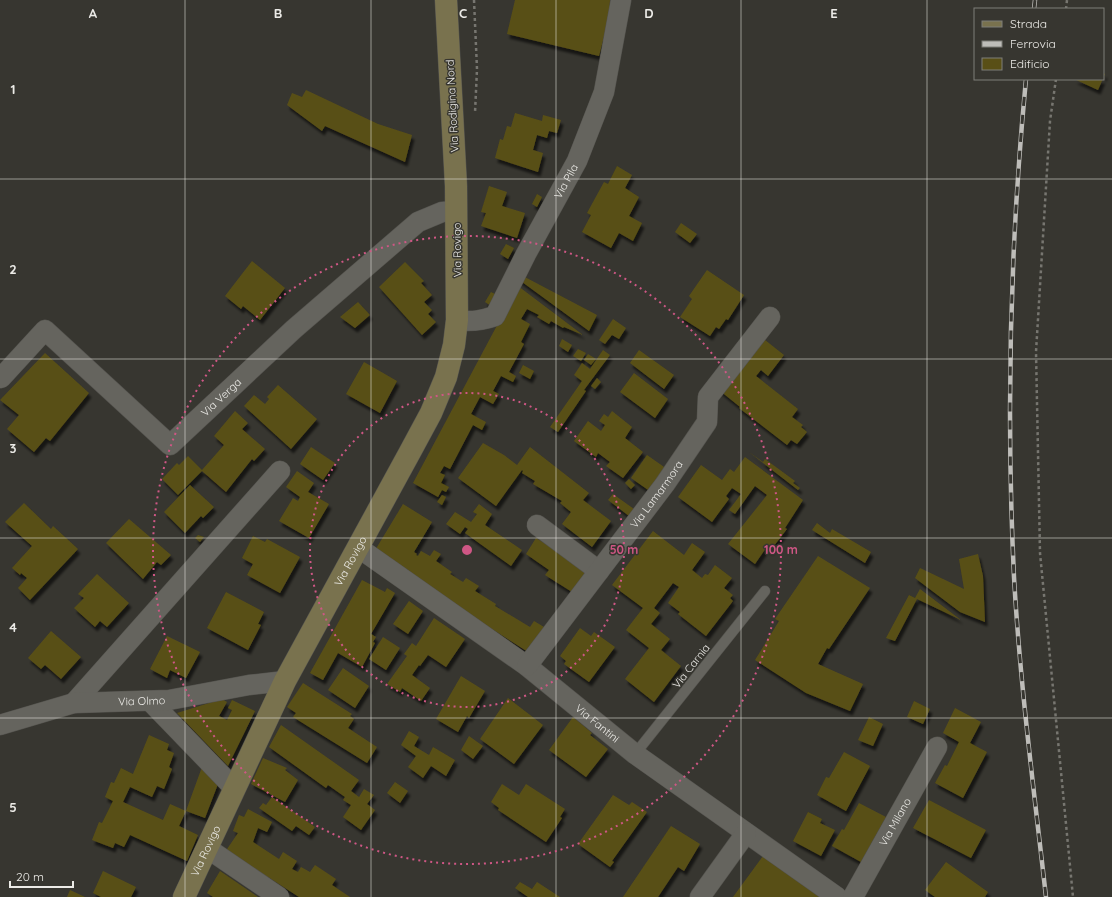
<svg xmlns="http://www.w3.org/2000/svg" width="1112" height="897" font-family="Quicksand,sans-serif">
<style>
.building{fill:#594f16;filter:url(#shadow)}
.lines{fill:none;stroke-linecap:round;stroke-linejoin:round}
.lane-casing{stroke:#54534e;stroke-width:11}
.street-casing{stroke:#54534e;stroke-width:21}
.secondary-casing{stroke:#54534e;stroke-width:23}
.path{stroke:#777670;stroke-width:2.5;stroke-dasharray:3 3;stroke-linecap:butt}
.lane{stroke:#65645e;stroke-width:10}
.street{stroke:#65645e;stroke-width:20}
.secondary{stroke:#79724e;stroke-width:22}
.rail-casing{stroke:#bebdb9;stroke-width:4.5}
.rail{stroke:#373630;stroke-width:3;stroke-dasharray:9;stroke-linecap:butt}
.grid{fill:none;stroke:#ecebe7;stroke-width:1;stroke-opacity:0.55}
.ring{fill:none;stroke:#cf5785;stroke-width:2;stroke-dasharray:2 4}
.labels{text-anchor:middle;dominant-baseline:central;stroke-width:3;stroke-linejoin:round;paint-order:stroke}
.street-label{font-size:11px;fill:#ecebe7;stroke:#373630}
.grid-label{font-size:13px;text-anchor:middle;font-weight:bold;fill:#ecebe7;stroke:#373630;stroke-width:3;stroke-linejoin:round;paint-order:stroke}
.centre{fill:#cf5785;stroke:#373630;stroke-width:2}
.ring-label{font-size:12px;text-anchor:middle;font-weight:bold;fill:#cf5785;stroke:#373630;stroke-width:3;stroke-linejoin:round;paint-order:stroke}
</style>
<defs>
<filter id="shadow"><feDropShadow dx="2.5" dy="4.5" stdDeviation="1" flood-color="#0009"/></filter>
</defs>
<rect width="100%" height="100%" fill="#373630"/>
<!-- building -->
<path class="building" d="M515,0H610L609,17L599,56L507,34Z
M1103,73L1105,74L1098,90L1074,79H1103Z
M306,90L378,124L412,135L405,162L325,126L322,131L287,105L292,93L302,97Z
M515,113L542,121L543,115L561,120L557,133L549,131L547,138L537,135L533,150L543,153L538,172L495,158L500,139L503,140L507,126L511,127Z
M617,166L632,175L625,188L639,197L629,216L642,223L633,241L619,233L611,248L582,232L591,215L587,213L604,182L608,184Z
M489,186L507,192L502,206L525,213L517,238L481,226L486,213L481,212Z
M537,194L542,197L537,207L532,204Z
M681,223L697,234L690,243L675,232Z
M506,244L514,248L508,259L500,254Z
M252,261L285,288L260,320L243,306L241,309L225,296Z
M405,262L424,281L421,283L432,295L424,302L432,310L428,314L436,322L422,335L379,287Z
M707,270L744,295L728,320L726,319L719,329L716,327L710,336L680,317L692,299L689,296Z
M521,275L597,315L589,331L518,279Z
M518,286L583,335L564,327L563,328L551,321L549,324L537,317L539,315L527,309L521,319L530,324L521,342L524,344L509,372L516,376L513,382L501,376L493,391L499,394L493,404L480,397L471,414L486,422L482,430L473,425L450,469L444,466L440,473L445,475L441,483L449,487L446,492L442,490L438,497L413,483Z
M491,292L501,297L494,308L485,302Z
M358,302L370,315L355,328L340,317Z
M613,319L626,328L619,339L612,335L605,344L599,340Z
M760,336L784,355L768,376L761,370L756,376L798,409L792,417L803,425L801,427L807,432L797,444L791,440L787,445L739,408L740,407L719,390Z
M562,339L572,345L568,352L559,346Z
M578,349L586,353L581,361L573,356Z
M603,350L610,355L584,390L586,391L558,432L550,427L582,381L574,375L582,363L590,369Z
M639,350L674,375L664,389L630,363Z
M45,353L89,393L50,441L46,438L34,452L7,429L19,415L0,400Z
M588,354L596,359L591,365L584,360Z
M364,362L397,381L380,413L346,394Z
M523,365L534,371L530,379L519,373Z
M634,373L668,399L655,418L620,392Z
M597,378L601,382L595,389L591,386Z
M278,385L317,419L291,449L244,406L254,395L265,404L269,399L267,397Z
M235,411L248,423L242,429L265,449L254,461L252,459L226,492L202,471L178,495L162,479L177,463L179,465L188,456L202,470L224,445L214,436Z
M612,411L632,427L625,438L643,452L623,478L606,466L610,462L598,453L596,457L574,441L588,421L601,431L605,425L599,421L604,414L608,417Z
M483,443L504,455L517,465L530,447L589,493L583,500L611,521L592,547L562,524L571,512L560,503L562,501L533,484L535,481L522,473L523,471L522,470L496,506L458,478Z
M311,447L335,463L323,480L300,464Z
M749,452L763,462L765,459L795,481L793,483L800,488L798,490Z
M647,455L667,469L651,492L631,478Z
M745,457L803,500L785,528L787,529L770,551L766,548L755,564L728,544L767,495L755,486L735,514L729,510L741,494L732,488L726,496L729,499L712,522L678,497L701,465L722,480L730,469L734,472Z
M297,471L314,483L308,492L329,504L309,538L279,521L293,498L298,501L300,497L286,487Z
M629,479L635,485L631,489L625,483Z
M190,485L214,507L203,518L201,516L185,533L164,512Z
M613,494L634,509L629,516L608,500Z
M442,495L446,497L442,505L437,502Z
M24,503L51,529L53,526L78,549L30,600L18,588L27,578L21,573L20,575L12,568L32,546L5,522Z
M403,504L432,522L414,552L417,554L416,555L418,556L421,551L430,556L434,550L441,554L436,561L452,572L450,574L463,582L466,578L479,586L475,591L496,604L495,606L530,627L534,621L544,627L528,652L406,574L408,570L407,569L405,572L374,552Z
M479,504L492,514L485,525L522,550L511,566L465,533L468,529L465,527L460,534L446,524L455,512L471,522L477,514L473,512Z
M129,519L171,555L161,565L157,562L143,579L106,543Z
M817,523L830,533L832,529L871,552L865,563L812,530Z
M653,531L684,555L692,543L705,552L692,570L702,578L705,574L708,575L715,565L732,578L724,588L733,595L730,598L733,601L706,636L678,614L680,612L668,603L679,587L673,583L654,608L660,613L651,624L670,639L661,650L681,666L654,702L625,679L649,648L626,630L643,608L612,585Z
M198,535L204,537L200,542L195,538Z
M253,536L265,542L267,539L300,557L280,593L247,575L253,564L242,558Z
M536,538L587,570L572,592L545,575L549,570L526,554Z
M978,554L983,576L985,622L960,612L915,578L920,568L964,589L959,559Z
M818,556L870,588L829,649L827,648L818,664L863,684L850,711L806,693L755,660L779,621L775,619Z
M97,574L129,603L107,627L100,621L95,627L74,608L84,598L78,594Z
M362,580L385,592L387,588L395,593L371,634L376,637L373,642L375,643L362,667L338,653L323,680L310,673Z
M920,589L961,620L917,599L895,641L886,638L909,595L915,598Z
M226,592L264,612L258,624L261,625L248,650L207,628Z
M409,601L423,611L408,634L393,624Z
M434,618L465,639L446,667L428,655L420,666L419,665L412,675L430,688L421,701L402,688L400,692L387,684L407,656L404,654L412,643L416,646Z
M580,628L591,636L594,632L615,647L589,682L564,664L566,661L560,656Z
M51,631L81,657L61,679L45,665L41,669L28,658Z
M167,636L200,652L186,678L170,670L167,678L150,669Z
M383,637L400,648L386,670L369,659Z
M343,668L369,686L355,708L328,690Z
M461,676L485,691L469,718L467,716L458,732L436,719Z
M303,683L352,714L350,716L354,719L348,728L377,747L367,763L293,717L296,713L287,707Z
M508,698L543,725L514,764L480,739Z
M222,699L227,702L219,716L227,720L232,710L228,708L232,700L255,711L228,766L177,713Z
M914,701L930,709L923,724L907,717Z
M955,708L981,722L970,743L987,752L963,798L935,783L945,765L947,766L959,742L943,733Z
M573,717L592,733L590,735L608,749L586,777L549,750Z
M869,717L883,724L873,746L858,740Z
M281,725L359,780L351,791L359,797L364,789L374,795L367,804L375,810L361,830L343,817L351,805L343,800L345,797L328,785L326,788L269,747Z
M409,731L419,737L414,746L429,755L433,747L455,760L446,776L431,766L423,778L408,767L416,756L401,745Z
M149,735L169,744L167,750L174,753L169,767L172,769L164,789L157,786L152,797L130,787L123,802L163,820L170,804L186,811L202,767L218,784L205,818L186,811L179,826L198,835L187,861L130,835L124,847L115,843L113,848L92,840L99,822L102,823L113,801L105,797L111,782L114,783L121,768L133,774Z
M469,736L483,746L473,759L461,750Z
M844,752L870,766L846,811L817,795L826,777L829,778Z
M263,758L287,768L285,770L298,780L285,802L251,784Z
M395,782L408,791L400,803L387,793Z
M502,784L519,795L526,784L565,809L560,817L562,818L546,842L498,810L499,808L491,802Z
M613,795L629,805L632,802L647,812L612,861L614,862L610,867L578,844Z
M272,797L315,827L309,835L296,826L292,831L259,808L263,803L266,805Z
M929,800L986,830L971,858L913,828Z
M859,803L886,817L861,862L832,846L842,829L844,830Z
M248,809L272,822L267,832L258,828L253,842L279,859L283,852L297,861L292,869L298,872L301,867L310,872L315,865L336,879L332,885L350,897H299L268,877L267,880L225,852L238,833L233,831L239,815L244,817Z
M808,812L822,819L820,823L835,830L821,856L793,841Z
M671,826L700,844L684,871L678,867L658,897H623Z
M763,856L821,897H733Z
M946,862L988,892L985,897H935L925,890Z
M103,871L136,887L131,897H101L93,893Z
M220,871L258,897H213L207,893Z
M520,882L532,889L537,882L560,897H528L515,888Z
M70,890L85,897H67Z"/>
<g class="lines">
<!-- lane casing -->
<g class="lane-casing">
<path id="lane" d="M635,754L765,591"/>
</g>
<!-- street casing -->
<g class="street-casing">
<g id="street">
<path id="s1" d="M457,320C471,322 481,321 495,316L526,254L577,161L604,92L621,0"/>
<path id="s2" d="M1,378L45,330L170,445L294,329L418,222L442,212L456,211"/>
<path d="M537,525L599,571"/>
<path id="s3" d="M359,548L527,666L635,754L837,897"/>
<path id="s4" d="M527,666L665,484L707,422L708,397L770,317"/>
<path d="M150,701L234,788"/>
<path d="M74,703L280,471"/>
<path id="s5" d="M0,725L74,703L169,700L249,685L285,681"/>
<path d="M207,848L279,897"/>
<path d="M700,897L746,833"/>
<path id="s6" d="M853,897L937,747"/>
</g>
</g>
<!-- secondary casing -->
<g class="secondary-casing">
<g id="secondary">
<path id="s7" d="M184,897L285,681L410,452L431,413L446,377L454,345L457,320L456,186L446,0"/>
</g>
</g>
<!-- path -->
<path class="path" d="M474,0L477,69L475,113
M1066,9L1067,0
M1056,79L1050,121L1036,352L1040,553L1073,897"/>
<!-- lane -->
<use href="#lane" class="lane"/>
<!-- street -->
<use href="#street" class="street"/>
<!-- secondary -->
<use href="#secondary" class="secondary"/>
<!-- rail casing -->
<g class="rail-casing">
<path id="rail" d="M1034,9L1035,0
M1026,79C1010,245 1006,411 1014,577C1020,684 1034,791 1046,897"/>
</g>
<!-- rail -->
<use href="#rail" class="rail"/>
</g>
<!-- grid -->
<path class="grid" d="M185,0V897M371,0V897M556,0V897M741,0V897M927,0V897M0,179H1112M0,359H1112M0,538H1112M0,718H1112"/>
<!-- distance rings -->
<g class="ring">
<circle cx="467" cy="550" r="157"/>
<circle cx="467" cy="550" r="314"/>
</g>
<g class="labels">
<!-- street labels -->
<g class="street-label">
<text transform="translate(452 106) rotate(-93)">Via Rodigina Nord</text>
<text stroke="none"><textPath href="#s1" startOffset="191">Via Pila</textPath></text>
<text transform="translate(457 250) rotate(-91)">Via Rovigo</text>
<text stroke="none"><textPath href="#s2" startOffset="305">Via Verga</textPath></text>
<text stroke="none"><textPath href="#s4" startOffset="215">Via Lamarmora</textPath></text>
<text stroke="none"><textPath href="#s7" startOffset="375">Via Rovigo</textPath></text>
<text transform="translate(691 666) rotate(-52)">Via Carnia</text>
<text stroke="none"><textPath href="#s5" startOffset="145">Via Olmo</textPath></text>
<text stroke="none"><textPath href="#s3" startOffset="296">Via Fantini</textPath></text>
<text stroke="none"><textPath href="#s6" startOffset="86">Via Milano</textPath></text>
<text stroke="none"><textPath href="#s7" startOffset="51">Via Rovigo</textPath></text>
</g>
</g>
<g class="grid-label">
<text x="93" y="18">A</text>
<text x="278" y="18">B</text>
<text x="463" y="18">C</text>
<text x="649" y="18">D</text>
<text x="834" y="18">E</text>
<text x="13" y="94">1</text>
<text x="13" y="274">2</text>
<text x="13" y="453">3</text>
<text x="13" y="632">4</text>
<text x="13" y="812">5</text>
</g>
<circle cx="467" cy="550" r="6" class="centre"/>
<g class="ring-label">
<text x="624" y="554">50 m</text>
<text x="781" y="554">100 m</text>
</g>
<!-- legend -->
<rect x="974" y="8" width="130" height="72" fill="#373630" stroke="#7f7e79"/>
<rect x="982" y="21" width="20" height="6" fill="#79724e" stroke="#7f7e79"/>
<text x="1010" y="28" font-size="12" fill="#ecebe7">Strada</text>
<rect x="982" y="41" width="20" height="6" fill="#bebdb9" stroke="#7f7e79"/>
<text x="1010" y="48" font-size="12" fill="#ecebe7">Ferrovia</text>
<rect x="982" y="58" width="20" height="12" fill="#594f16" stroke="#7f7e79"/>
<text x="1010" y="68" font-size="12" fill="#ecebe7">Edificio</text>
<!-- scale -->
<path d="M10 881v6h63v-6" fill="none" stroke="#ecebe7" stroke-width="2"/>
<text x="16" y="881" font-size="12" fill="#ecebe7" stroke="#373630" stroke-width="3" paint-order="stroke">20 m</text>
</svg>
